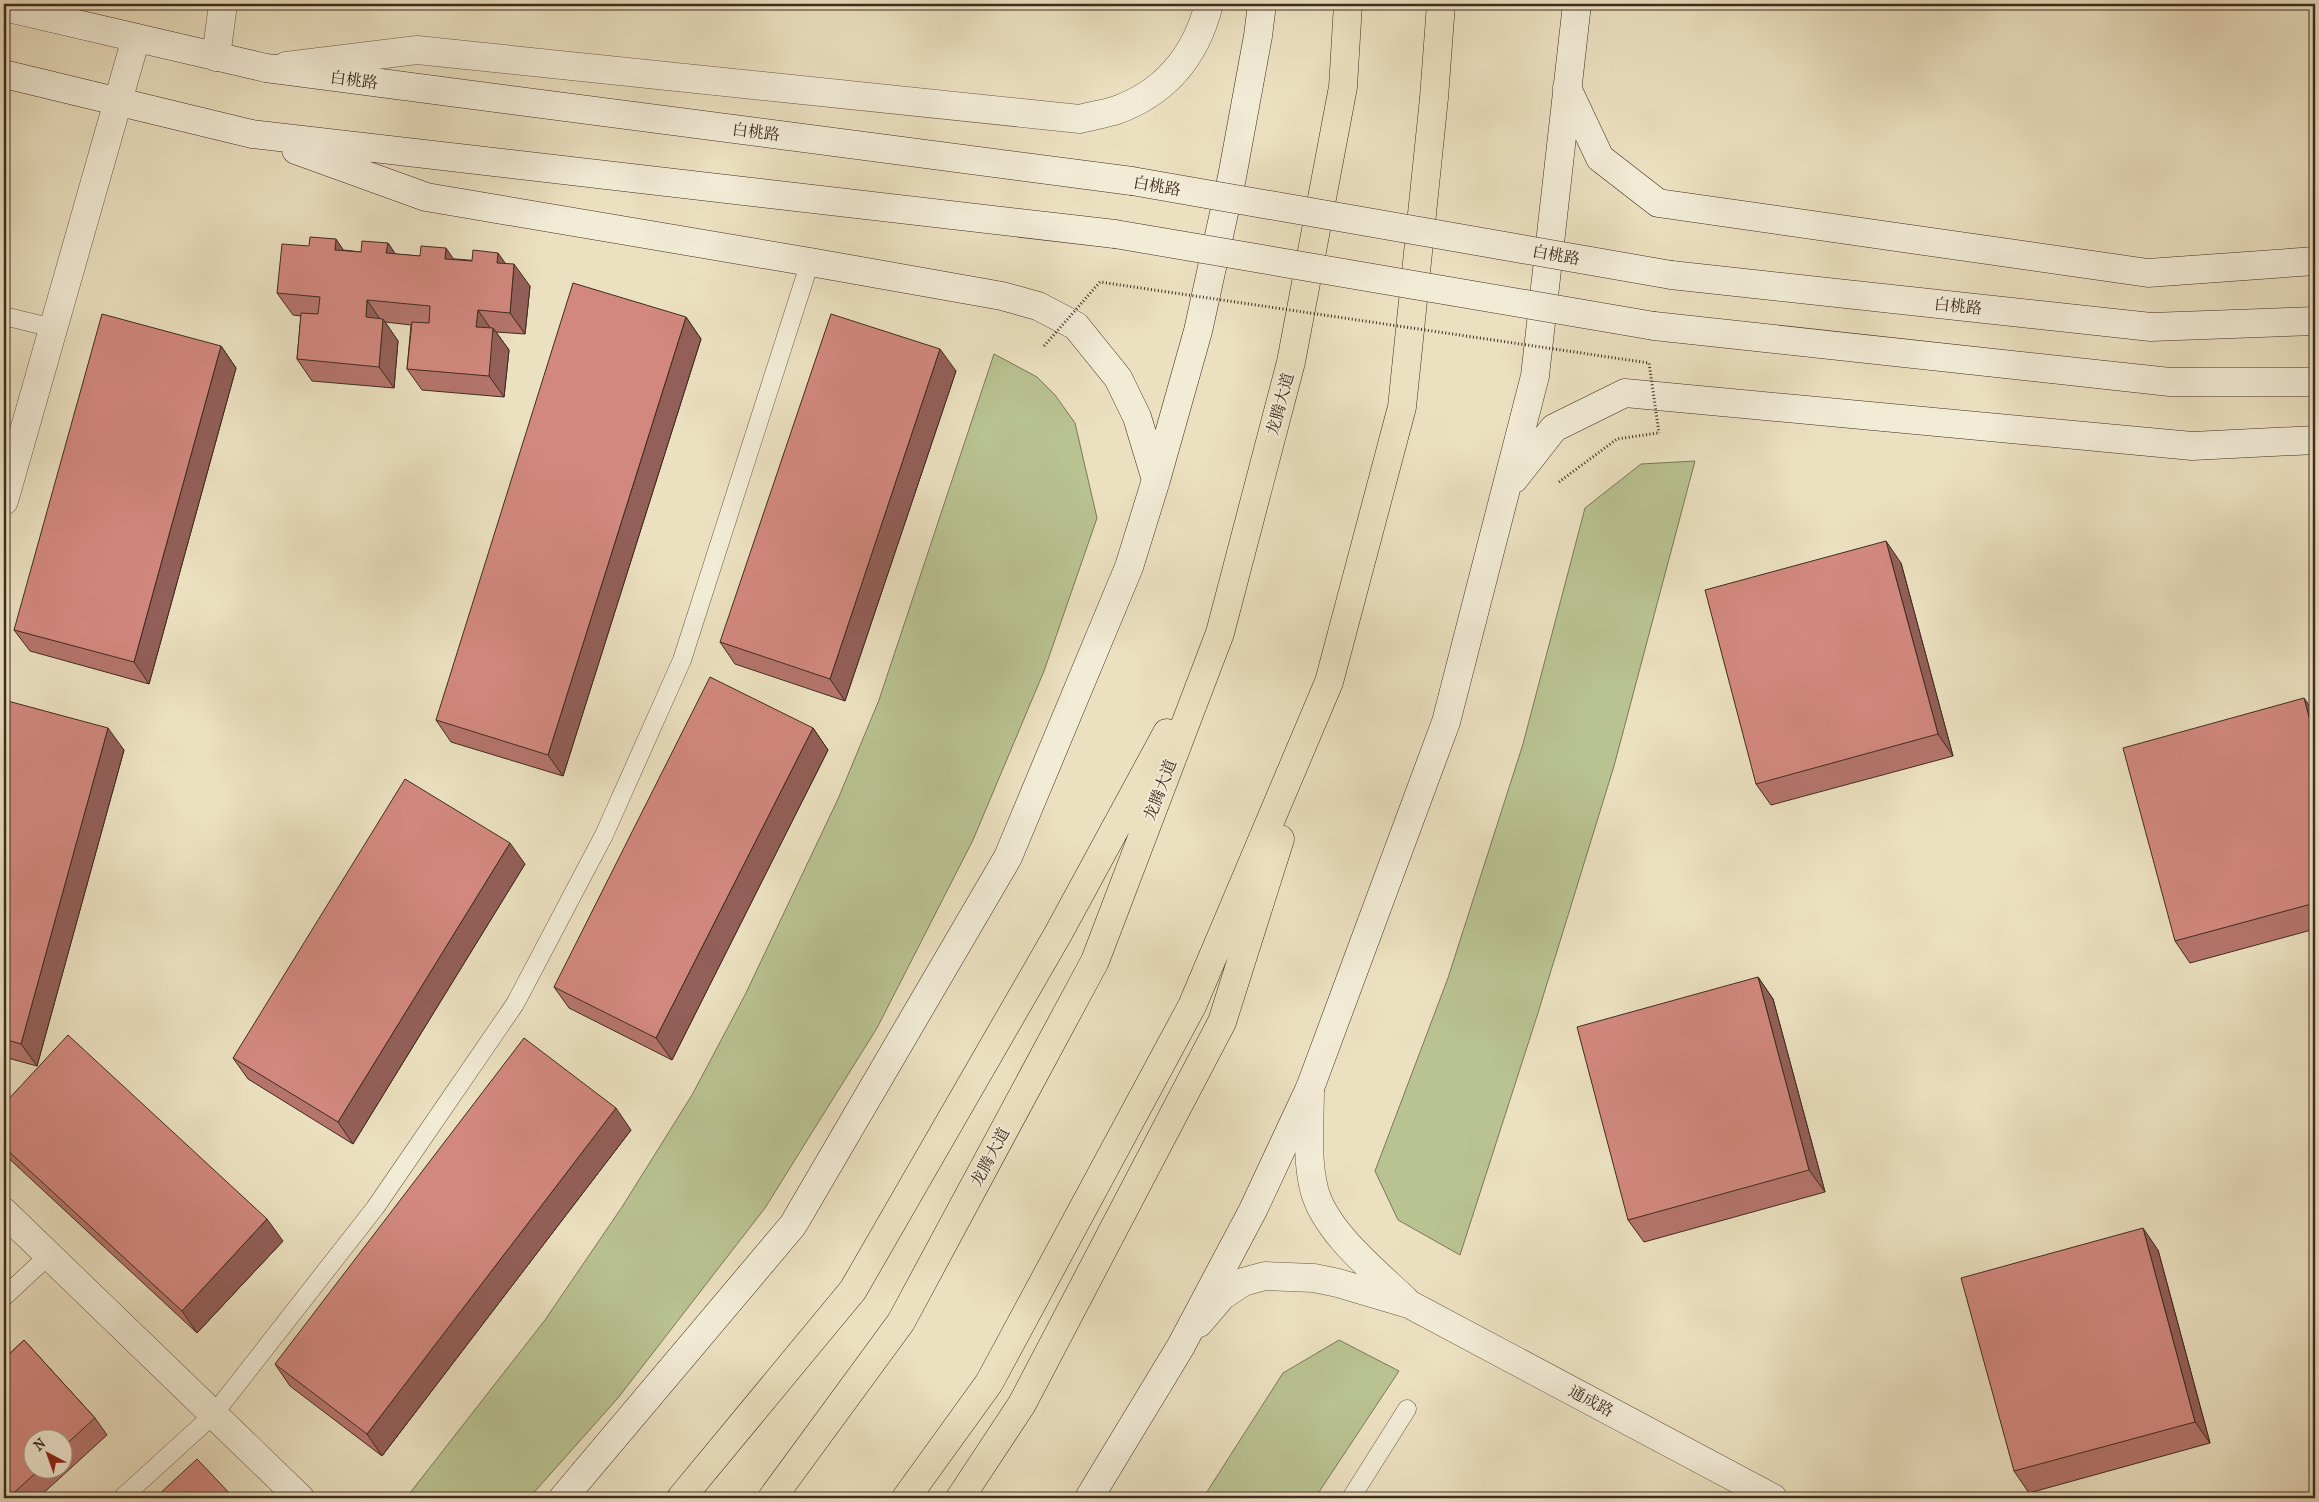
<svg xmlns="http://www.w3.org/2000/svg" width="2319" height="1502" font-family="'IM FELL French Canon','Noto Serif SC',serif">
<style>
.green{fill:#b9c291;stroke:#7c7758}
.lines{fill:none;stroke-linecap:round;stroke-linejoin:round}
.service-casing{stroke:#6a5947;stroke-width:19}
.minor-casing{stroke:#6a5947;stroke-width:29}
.tertiary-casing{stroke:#6a5947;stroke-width:29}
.secondary-casing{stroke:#3f2c1f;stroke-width:29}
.trunk-casing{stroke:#3f2c1f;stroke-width:29}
.path{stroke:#3f2c1f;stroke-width:3;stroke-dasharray:1 2.5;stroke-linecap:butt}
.service{stroke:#f2ebd6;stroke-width:18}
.minor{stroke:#f2ebd6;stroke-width:28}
.tertiary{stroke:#f2ebd6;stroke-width:28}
.secondary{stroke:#f2ebd6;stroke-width:28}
.trunk{stroke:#ebe0c0;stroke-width:28}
.secondary-bridge-casing{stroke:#3f2c1f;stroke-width:29;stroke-linecap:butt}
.path-bridge{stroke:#3f2c1f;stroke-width:3;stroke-dasharray:1 2.5;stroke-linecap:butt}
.secondary-bridge{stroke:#f2ebd6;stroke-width:28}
.wall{fill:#b5756d;stroke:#3f2c1f;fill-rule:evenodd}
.shaded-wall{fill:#935f59;stroke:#3f2c1f}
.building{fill:#d2887f;stroke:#3f2c1f}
.labels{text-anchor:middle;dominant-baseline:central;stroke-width:4;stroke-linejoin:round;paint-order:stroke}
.street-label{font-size:16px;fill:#3f2c1f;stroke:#f2ebd6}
</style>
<rect width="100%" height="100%" fill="#ebe0c0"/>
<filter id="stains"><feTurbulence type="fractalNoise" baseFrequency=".004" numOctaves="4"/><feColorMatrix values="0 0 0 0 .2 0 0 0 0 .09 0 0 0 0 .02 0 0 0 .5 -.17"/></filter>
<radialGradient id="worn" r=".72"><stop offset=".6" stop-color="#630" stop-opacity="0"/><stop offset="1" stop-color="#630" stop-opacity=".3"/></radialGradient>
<!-- green -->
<path class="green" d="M994,354L1037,377L1055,395L1075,423L1097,518L1044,671L973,840L877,1028L765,1208L618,1398L529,1498H406L545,1320L622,1207L692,1095L745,995L838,799L879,700Z
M1695,461L1614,766L1537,1016L1460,1255L1398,1220L1375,1171L1448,978L1523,744L1585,508L1641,464Z
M1339,1340L1399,1371L1315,1498H1203L1283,1373Z"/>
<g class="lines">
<!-- service casing -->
<g class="service-casing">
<path id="service" d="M4,316L53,328
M4,1297L48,1256
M122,1498L213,1415L375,1208L515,1004L604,835L682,660L810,262
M1351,1498L1407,1409"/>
</g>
<!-- minor casing -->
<g class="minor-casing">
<path id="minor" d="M286,66L417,50L1080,119C1091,116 1103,114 1114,111C1166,93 1196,55 1209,4
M4,501L136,38
M1310,1088C1310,1121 1306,1156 1314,1189C1325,1232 1375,1271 1406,1301
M4,1212L300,1498
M1199,1323L1222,1296L1243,1282L1265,1276L1314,1278L1338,1283L1409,1304L1773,1498"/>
</g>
<!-- tertiary casing -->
<g class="tertiary-casing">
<path id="tertiary" d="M216,57L223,4"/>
</g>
<!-- secondary casing -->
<g class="secondary-casing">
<path id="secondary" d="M4,7L266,68L1132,181
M4,74L252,134L1115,234
M1567,88L1600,158L1658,203L2148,273L2315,261
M296,150L426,197L810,262L1002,296L1038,306L1076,326L1118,378L1137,417L1156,480
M1671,275L2151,327L2315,321
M1654,326L2170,382H2315
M1514,479L1554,428L1625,393L2192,446L2315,440
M563,1498L793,1225L1008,857L1129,567L1156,480L1198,331L1232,177L1258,36L1262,4
M1089,1498L1181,1346L1253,1210L1310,1088L1446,722L1535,376L1577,4"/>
</g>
<!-- trunk casing -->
<g class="trunk-casing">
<path id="trunk" d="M681,1498L853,1290L1058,934L1167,733
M772,1498L901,1322L1095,961L1220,633L1291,362L1343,87L1348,4
M906,1498L989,1383L1192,1006L1329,682L1402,407L1434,98L1441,4
M960,1498L1022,1404L1222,1022L1280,839"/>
</g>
<!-- path -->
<path class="path" d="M1559,482L1617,439L1658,433"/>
<!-- service -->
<use href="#service" class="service"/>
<!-- minor -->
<use href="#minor" class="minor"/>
<!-- tertiary -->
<use href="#tertiary" class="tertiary"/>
<!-- secondary -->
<use href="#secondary" class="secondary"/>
<!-- trunk -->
<use href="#trunk" class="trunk"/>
<!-- secondary-bridge casing -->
<g class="secondary-bridge-casing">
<path id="secondary-bridge" d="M1132,181L1671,275
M1115,234L1654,326"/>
</g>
<!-- path-bridge -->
<path class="path-bridge" d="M1044,346L1100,282L1649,363L1659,433"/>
<!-- secondary-bridge -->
<use href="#secondary-bridge" class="secondary-bridge"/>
</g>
<!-- wall -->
<path class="wall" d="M388,243L395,254L505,263L530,286L525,334L496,332L509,350L504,397L422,390L407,369L411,325L385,322L398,341L394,388L312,381L297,359L301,316L293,315L277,293L344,250L361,252Z
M686,317L701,339L563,776L451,742L436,720Z
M221,346L236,368L149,684L30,651L14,630Z
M956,371L845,701L735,664L720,642Z
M1901,563L1953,756L1771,805L1756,784Z
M4,700L124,750L37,1066L4,1057Z
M2315,714V929L2190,963L2175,941Z
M813,728L828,750L672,1060L569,1008L554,987Z
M525,864L353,1144L248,1079L233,1058Z
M1758,977L1773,999L1825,1192L1644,1242L1628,1220Z
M4,1104L283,1241L197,1333L4,1154Z
M631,1130L382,1456L290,1386L275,1364Z
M2158,1250L2210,1443L2029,1493L2014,1471Z
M24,1340L95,1418L107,1435L38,1498H4V1359ZM32,1440H62V1470H32Z"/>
<!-- shaded-wall -->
<path class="shaded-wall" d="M336,239L351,261L335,250Z
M388,243L403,265L386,253Z
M446,248L461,270L445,259Z
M498,253L513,274L497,263Z
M514,264L530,286L525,334L510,313Z
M367,300L382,322L366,317Z
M478,310L493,332V328L509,350L504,397L489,376L476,327Z
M686,317L701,339L563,776L548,755Z
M383,319L398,341L394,388L379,367Z
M221,346L236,368L149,684L134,662Z
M940,349L956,371L845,701L830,679Z
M1886,541L1901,563L1953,756L1938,734Z
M2304,698L2315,714V740Z
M108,728L124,750L37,1066L21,1044Z
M813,728L828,750L672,1060L656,1038Z
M510,843L525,864L353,1144L338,1122Z
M1758,977L1773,999L1825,1192L1809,1170Z
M616,1108L631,1130L382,1456L367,1434Z
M267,1219L283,1241L197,1333L182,1311Z
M2143,1228L2158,1250L2210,1443L2195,1422Z"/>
<!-- building -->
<path class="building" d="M310,237L336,239L335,250L361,252L362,241L388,243L386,253L420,256L421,246L446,248L445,259L472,261L473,250L498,253L497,263L514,264L510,313L478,310L476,327L493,328L489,376L407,369L412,322L429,323L430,306L367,300L366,317L383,319L379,367L297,359L301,313L318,314L320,297L277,293L282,244L309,246Z
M573,283L686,317L548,755L436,720Z
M102,314L221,346L134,662L14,630Z
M831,314L940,349L830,679L720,642Z
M1886,541L1938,734L1756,784L1705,590Z
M710,677L813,728L656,1038L554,987Z
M2304,698L2315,740V903L2175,941L2123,748Z
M4,700L108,728L21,1044L4,1039Z
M405,779L510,843L338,1122L233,1058Z
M1758,977L1809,1170L1628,1220L1577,1027Z
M68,1035L267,1219L182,1311L4,1147V1104Z
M524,1038L616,1108L367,1434L275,1364Z
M2143,1228L2195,1422L2014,1471L1961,1278Z
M24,1340L95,1418L62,1448V1440H32V1470H39L8,1498H4V1359Z
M197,1459L234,1498H155Z"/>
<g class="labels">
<!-- street labels -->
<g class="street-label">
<text transform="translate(354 80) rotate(7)">白桃路</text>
<text transform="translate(756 132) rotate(7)">白桃路</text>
<text transform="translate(1157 186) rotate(10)">白桃路</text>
<text transform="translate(1556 255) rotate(10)">白桃路</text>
<text transform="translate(1958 306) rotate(6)">白桃路</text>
<text transform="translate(1280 404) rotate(-75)">龙腾大道</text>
<text transform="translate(1160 790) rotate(-69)">龙腾大道</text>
<text transform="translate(990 1157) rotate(-62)">龙腾大道</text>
<text transform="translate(1591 1401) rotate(28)">通成路</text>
</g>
</g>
<!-- margin -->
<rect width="2319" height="1502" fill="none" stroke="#ebe0c0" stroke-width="20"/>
<rect x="5" y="5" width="2309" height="1492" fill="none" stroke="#3f2c1f" stroke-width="2.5"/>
<rect x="10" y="10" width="2299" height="1482" fill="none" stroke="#3f2c1f"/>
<!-- north arrow -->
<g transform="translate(48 1454) rotate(319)"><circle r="24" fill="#f2ebd6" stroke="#aa9f8d"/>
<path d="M0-4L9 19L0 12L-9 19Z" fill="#8f2418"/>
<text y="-8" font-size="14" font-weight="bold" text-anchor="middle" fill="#3f2c1f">N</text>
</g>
<rect width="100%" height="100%" filter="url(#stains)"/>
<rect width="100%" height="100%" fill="url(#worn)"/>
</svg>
